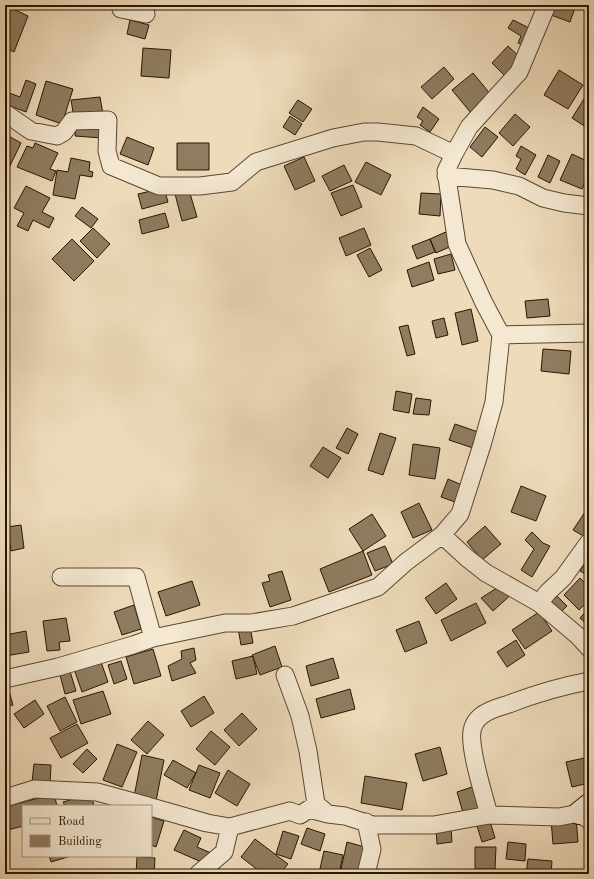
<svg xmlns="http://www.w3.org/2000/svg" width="594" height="879" font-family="'Old Standard TT',serif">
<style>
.building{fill:#8f7c61;stroke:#281601}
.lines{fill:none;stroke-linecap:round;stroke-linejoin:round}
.street-casing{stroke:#5a472f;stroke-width:19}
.secondary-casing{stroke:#281601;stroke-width:24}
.street{stroke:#f4e8d2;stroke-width:17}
.secondary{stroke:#f4e8d2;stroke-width:22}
</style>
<rect width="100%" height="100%" fill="#eedbba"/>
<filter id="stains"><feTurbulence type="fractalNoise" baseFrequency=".005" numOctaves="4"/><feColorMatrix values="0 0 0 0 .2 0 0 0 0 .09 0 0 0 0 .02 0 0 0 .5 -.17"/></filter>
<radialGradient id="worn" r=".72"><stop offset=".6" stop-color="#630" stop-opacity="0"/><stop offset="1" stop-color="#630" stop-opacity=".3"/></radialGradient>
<!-- building -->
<path class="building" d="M5,5L28,16L14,52L5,47Z
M555,5H576L570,22L551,15Z
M130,20L149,25L145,39L127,34Z
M513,20L531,29L522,45L518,43L521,36L508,28Z
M508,46L523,60L506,77L492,63Z
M143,48L171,50L169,78L141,76Z
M444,67L454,79L432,99L421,87Z
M559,70L583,85L568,109L544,95Z
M473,73L492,96L471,113L452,90Z
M26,80L36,84L26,112L5,104V97L7,92L20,97Z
M46,81L73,89L62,124L36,115Z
M589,91V129L572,118Z
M100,97L103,114L74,118L71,100Z
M298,100L312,109L303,122L289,113Z
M423,107L439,119L430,132L420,125L423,121L417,117Z
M515,114L530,127L513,146L499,133Z
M290,116L302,124L295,135L283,127Z
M76,124L103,125L102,138L75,136Z
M485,127L498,137L482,157L470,147Z
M5,134L21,143L5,176Z
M127,137L154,148L148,165L120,154Z
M35,143L58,153L50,169L56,171L52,181L17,167L27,146L33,148Z
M177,143H209V170H177Z
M521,146L536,155L525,175L516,169L521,159L516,156Z
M572,154L589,162V173L582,189L560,180Z
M548,155L560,161L550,183L538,177Z
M304,157L315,181L295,190L284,166Z
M71,158L90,162L89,171L93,172L92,177L80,175L75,199L53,195L57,170L68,172Z
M366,162L391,175L381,195L355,182Z
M344,165L352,181L330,191L322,176Z
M353,185L362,207L341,216L331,193Z
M26,186L50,198L42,212L54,218L49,228L33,220L28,231L17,226L24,213L14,208Z
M164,188L168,202L142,209L138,194Z
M189,190L197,217L182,221L175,194Z
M421,193L441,194L440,216L419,214Z
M82,207L98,219L91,228L75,216Z
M165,213L169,227L142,234L139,220Z
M93,228L110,244L97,258L80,241Z
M364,228L371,245L346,256L339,238Z
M448,231L454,245L436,253L430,239Z
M72,239L94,261L74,281L52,259Z
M430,239L435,252L417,259L412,246Z
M370,248L382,270L369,277L357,255Z
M451,254L455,270L438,274L434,259Z
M429,262L434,280L412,287L407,270Z
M548,299L550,316L527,318L525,301Z
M471,309L478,341L462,345L455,313Z
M444,318L448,335L436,338L432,321Z
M408,325L415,354L407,356L399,327Z
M543,349L571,351L569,374L541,371Z
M396,391L412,394L409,413L393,410Z
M416,398L431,400L429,415L413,414Z
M455,424L481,433L476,449L449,440Z
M347,428L358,434L348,454L336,448Z
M380,433L396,438L383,475L368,470Z
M413,444L440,448L435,479L409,475Z
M323,447L341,458L328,478L310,466Z
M448,479L462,485L455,502L441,497Z
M521,486L546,496L536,521L511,512Z
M419,503L432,530L413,538L401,512Z
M585,512L589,514V530L585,537L573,530Z
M372,514L386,536L363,551L349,529Z
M21,525L24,548L11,551L7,527Z
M485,526L501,544L482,560L467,542Z
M532,532L543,543L550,546L532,577L521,570L534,549L525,540Z
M385,546L393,564L375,571L367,553Z
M363,551L372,575L329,592L320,569Z
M589,556V576L580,571Z
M282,571L291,600L270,607L262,583L270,581L268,575Z
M580,578L589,587V600L579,610L564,595Z
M192,581L200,605L166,616L158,592Z
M446,583L457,599L436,614L425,598Z
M500,586L513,593L493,611L481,598Z
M553,592L567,606L557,616L543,603Z
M476,603L486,623L451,641L441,620Z
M134,605L141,629L122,635L114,612Z
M589,608V626L580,618Z
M539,612L552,631L525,649L512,630Z
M66,618L70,641L59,642L60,650L47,651L43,621Z
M419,621L427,643L405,652L396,630Z
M250,626L253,643L241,645L238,628Z
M26,631L29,652L5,656V635Z
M516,640L525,655L507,667L497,652Z
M275,646L282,667L260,675L252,655Z
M194,648L196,660L190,663L196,673L172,681L168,666L182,659L181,651Z
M153,649L161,676L134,684L126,657Z
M253,656L257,674L236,679L232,661Z
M333,658L339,678L311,686L306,666Z
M100,659L108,682L82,692L74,669Z
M121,661L127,679L114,684L108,665Z
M69,668L76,691L65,694L59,671Z
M5,681H6L13,705L5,707Z
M350,689L355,709L321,718L316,699Z
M103,691L111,714L81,724L73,700Z
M204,696L214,713L191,727L181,711Z
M65,697L77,722L60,731L47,706Z
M35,700L44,714L24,728L14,714Z
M242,713L257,729L239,746L224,730Z
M148,721L164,735L147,754L131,740Z
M77,724L88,743L61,758L50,738Z
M211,731L230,747L215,765L196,749Z
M117,744L137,752L122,787L103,780Z
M440,747L447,774L423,781L415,754Z
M87,749L97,759L83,773L73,764Z
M142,755L164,760L156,801L134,797Z
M589,757V783L572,787L566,762Z
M173,760L196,773L187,788L164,775Z
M34,764L51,765L50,784L32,782Z
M199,765L220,773L210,798L189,790Z
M228,770L250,784L237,806L215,793Z
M365,776L407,783L402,810L361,803Z
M475,786L482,810L464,816L457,792Z
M54,794L57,806H23V826L8,830L5,819V807Z
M91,794L94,806H65L63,802Z
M151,817L164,821L156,847L151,845Z
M576,818L578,842L553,844L551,820Z
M490,821L495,838L482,842L477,826Z
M451,827L452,842L437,844L436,828Z
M307,828L325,834L320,851L301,844Z
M184,830L201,838L197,847L211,853L206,864L174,850Z
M283,831L299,836L291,859L276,854Z
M255,839L288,864L280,874H263L241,857Z
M347,842L368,848L361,874L341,869Z
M508,842L526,844L525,861L506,859Z
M475,847H496L495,869H475Z
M324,851L343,855L339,874L319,873Z
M49,856H71L51,862Z
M137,857L155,858L154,874H136Z
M528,859L552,861L551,874H526Z"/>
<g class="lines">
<!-- street casing -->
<g class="street-casing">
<path id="street" d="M120,5L121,9L146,14
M5,113L31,131L57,136L64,132L72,121L108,120L107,151L111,166L159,186H200L232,182L256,162L333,138L364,132H378L416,136L454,154L446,171L457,244L484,303L501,335L494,402L482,445L460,514L442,535L406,562L378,587L293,616L251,623H225L153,638L133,645L58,667L5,679
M454,154L469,127L519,72L547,5
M446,176L493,180L519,186L543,198L564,203L589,206
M501,335L589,333
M442,535L467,558L486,573L539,603L578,636L589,648
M61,577H136L153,638
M539,603L548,592L563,578L589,542
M285,675L300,716L308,751L316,804L328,814
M5,798L34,789L97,792L148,806
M151,807L207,823L230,827L290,811L300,815L309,809L328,814L345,816L373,825H434L489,815L559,817L579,813L589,820
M489,815C484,795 469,750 472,731C473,725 476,720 481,716C489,709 500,707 509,704C535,694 562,686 589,681
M366,822L372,849L366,874
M198,874L224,852L230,827"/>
</g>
<!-- secondary casing -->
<g class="secondary-casing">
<path id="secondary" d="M579,813L589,805"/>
</g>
<!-- street -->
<use href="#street" class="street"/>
<!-- secondary -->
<use href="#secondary" class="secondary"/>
</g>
<!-- margin -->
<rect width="594" height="879" fill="none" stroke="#eedbba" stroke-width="20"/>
<rect x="6" y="6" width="582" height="867" fill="none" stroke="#281601" stroke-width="2"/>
<rect x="10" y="10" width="574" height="859" fill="none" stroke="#281601"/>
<!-- legend -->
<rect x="22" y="805" width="130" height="52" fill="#f4e8d2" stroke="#a2947e"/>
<rect x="30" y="818" width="20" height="6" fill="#f4e8d2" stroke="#a2947e"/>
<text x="58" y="825" font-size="12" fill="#281601">Road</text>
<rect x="30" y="835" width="20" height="12" fill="#8f7c61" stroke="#a2947e"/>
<text x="58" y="845" font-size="12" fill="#281601">Building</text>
<rect width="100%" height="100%" filter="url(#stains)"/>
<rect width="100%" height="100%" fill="url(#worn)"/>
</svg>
